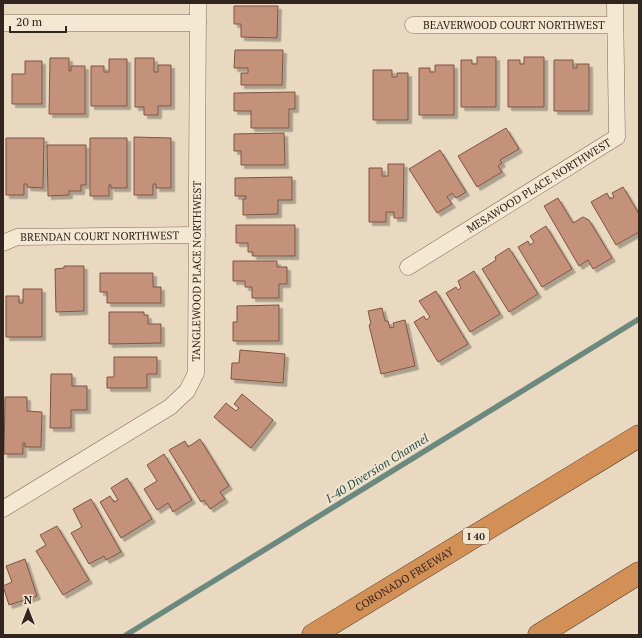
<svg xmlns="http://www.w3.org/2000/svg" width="642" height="638" font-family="'PT Serif',serif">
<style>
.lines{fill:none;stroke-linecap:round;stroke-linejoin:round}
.stream{stroke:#6b897e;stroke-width:5.5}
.building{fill:#c4917a;stroke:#7e5442;filter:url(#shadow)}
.street-casing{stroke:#816b5a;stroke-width:17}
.highway-casing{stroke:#4f3a2e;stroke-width:23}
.street{stroke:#f5e8d3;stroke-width:16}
.highway{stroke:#d29057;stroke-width:22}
.labels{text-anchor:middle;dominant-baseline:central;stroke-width:4;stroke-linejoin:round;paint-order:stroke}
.shield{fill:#f1e4cf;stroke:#6b5e52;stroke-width:1}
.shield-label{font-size:10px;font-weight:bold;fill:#32251d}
.street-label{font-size:11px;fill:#32251d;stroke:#f1e4cf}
.water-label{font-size:12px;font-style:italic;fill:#2e504b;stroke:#f1e4cf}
</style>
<defs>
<filter id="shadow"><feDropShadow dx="3.5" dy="3.5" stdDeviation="0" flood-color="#0004"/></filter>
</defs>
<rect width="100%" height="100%" fill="#e9d9c1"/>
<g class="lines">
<!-- stream -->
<path class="stream" d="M126,635L639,319"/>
</g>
<!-- building -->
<path class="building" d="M234,6H278L277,38L241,37V24H234Z
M235,50H283L282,85H241V73H248V68H234Z
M477,57H496V107H461V60H472V64H477Z
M524,57H544V107H508V60H520V64H524Z
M50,58H69V71H71V66H85V114H49Z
M135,58H154V72H158V65H171V106H158V115H144V107H135Z
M109,59H127V106H91V66H104V72H109Z
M554,60H573V68H577V64H589V111H554Z
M25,61H42V104H12V74H25Z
M435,65H454V115H419V68H430V72H435Z
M373,70H392V77H397V73H408V120H373Z
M295,92V109H289V128H251V111H234V93Z
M506,128L519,149L500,160L502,163L498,166L502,172L477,187L458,156Z
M284,133L285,165H241V151H234V134Z
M134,137L171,138V188H156V184H153V195H134Z
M6,138H44L43,188L27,187V184H24V195H6Z
M90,138H127V188H111V185H109V196H90Z
M47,145H86V185H81V191H69V195L48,196Z
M440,150L466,192L456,198L452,193L447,197L452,204L437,213L409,169Z
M388,164H404L403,218H394V212H386V222H369V168H382V176H388Z
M292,177V200H278V214L243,215V199H246V196H235V178Z
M623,187L639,214V232L616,245L591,202L607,193L610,199L614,197L612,193Z
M558,198L573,223L583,217L589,220L612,258L593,269L588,260L579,266L544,206Z
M236,225H295V256H253V252H248V243H236Z
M546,226L572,269L542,287L518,247L528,241L530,245L534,242L530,236Z
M509,248L538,294L509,312L482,269L496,260L495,257Z
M233,261H277V267H287V284H279V298H252V287H245V281H233Z
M64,266H84V311L56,312L55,269L64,268Z
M474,271L500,314L470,332L446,293L456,287L458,290L461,288L458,281Z
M100,273H153V287H161V303H107V292H100Z
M23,289H42V337H6V296H19V303H23Z
M436,291L468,344L438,362L414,322L424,316L426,320L430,317L419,301Z
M279,305V341H233V322H237V306Z
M382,308L385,321H388L390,328L394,327L393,323L405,320L415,366L381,374L369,325L371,324L368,311Z
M109,312H144V315H148V324H161V343L109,344Z
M240,350L285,354L283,383L231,379L232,363H239Z
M114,357H157V374H147V388H107V377H114Z
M51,374H72V386H87V410H71V428H50Z
M242,394L273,420L251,448L214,417L226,403L236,411L239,408L234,404Z
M5,397H27V411L42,412L41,447H25V443H23V454H4Z
M200,439L229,486L220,492L225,499L210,509L204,500L201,502L169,450L185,441L188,447Z
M164,454L192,500L173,512L168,503L157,510L144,489L157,481L147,465Z
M127,478L152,519L121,538L100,502L110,496L114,502L118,500L111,488Z
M91,499L121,552L106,560L104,556L89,564L71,533L82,527L73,509Z
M57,526L89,580L63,595L36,551L46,545L40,535Z
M25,559L37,596L9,605L3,586L12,582L6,566Z"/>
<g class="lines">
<!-- street casing -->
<g class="street-casing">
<g id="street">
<path d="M3,23H198"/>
<path id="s1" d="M413,25H615"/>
<path id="s2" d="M3,243L17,237L197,235"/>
<path id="s3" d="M408,267L617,137L615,3"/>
<path id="s4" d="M3,509L170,407L187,391L196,373L198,3"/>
</g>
</g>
<!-- highway casing -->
<g class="highway-casing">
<g id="highway">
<path id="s5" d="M313,635L639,436"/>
<path d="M539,635L639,573"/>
</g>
</g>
<!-- street -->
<use href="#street" class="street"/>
<!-- highway -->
<use href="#highway" class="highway"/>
</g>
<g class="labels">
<!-- shield labels -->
<rect class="shield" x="463" y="528" width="26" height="16" rx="3"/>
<g class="shield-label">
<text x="476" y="536">I 40</text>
</g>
<!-- street labels -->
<g class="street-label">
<text stroke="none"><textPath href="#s1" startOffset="101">BEAVERWOOD COURT NORTHWEST</textPath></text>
<text stroke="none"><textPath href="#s3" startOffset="154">MESAWOOD PLACE NORTHWEST</textPath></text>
<text stroke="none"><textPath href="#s2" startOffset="98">BRENDAN COURT NORTHWEST</textPath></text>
<text stroke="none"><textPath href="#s4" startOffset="341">TANGLEWOOD PLACE NORTHWEST</textPath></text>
<text stroke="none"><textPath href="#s5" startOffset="107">CORONADO FREEWAY</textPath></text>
</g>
<!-- water labels -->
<g class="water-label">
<text transform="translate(377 468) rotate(-32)">I-40 Diversion Channel</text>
</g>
</g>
<!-- border -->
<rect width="642" height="638" fill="none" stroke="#32251d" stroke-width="8"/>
<!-- north arrow -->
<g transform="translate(28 610)" stroke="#f1e4cf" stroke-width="3" paint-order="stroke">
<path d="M0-3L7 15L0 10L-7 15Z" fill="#32251d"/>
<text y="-6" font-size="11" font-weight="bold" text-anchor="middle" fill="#32251d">N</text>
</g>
<!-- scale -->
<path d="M10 26v6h56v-6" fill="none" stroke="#32251d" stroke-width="2"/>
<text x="16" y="26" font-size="12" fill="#32251d" stroke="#f1e4cf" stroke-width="3" paint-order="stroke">20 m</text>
</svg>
